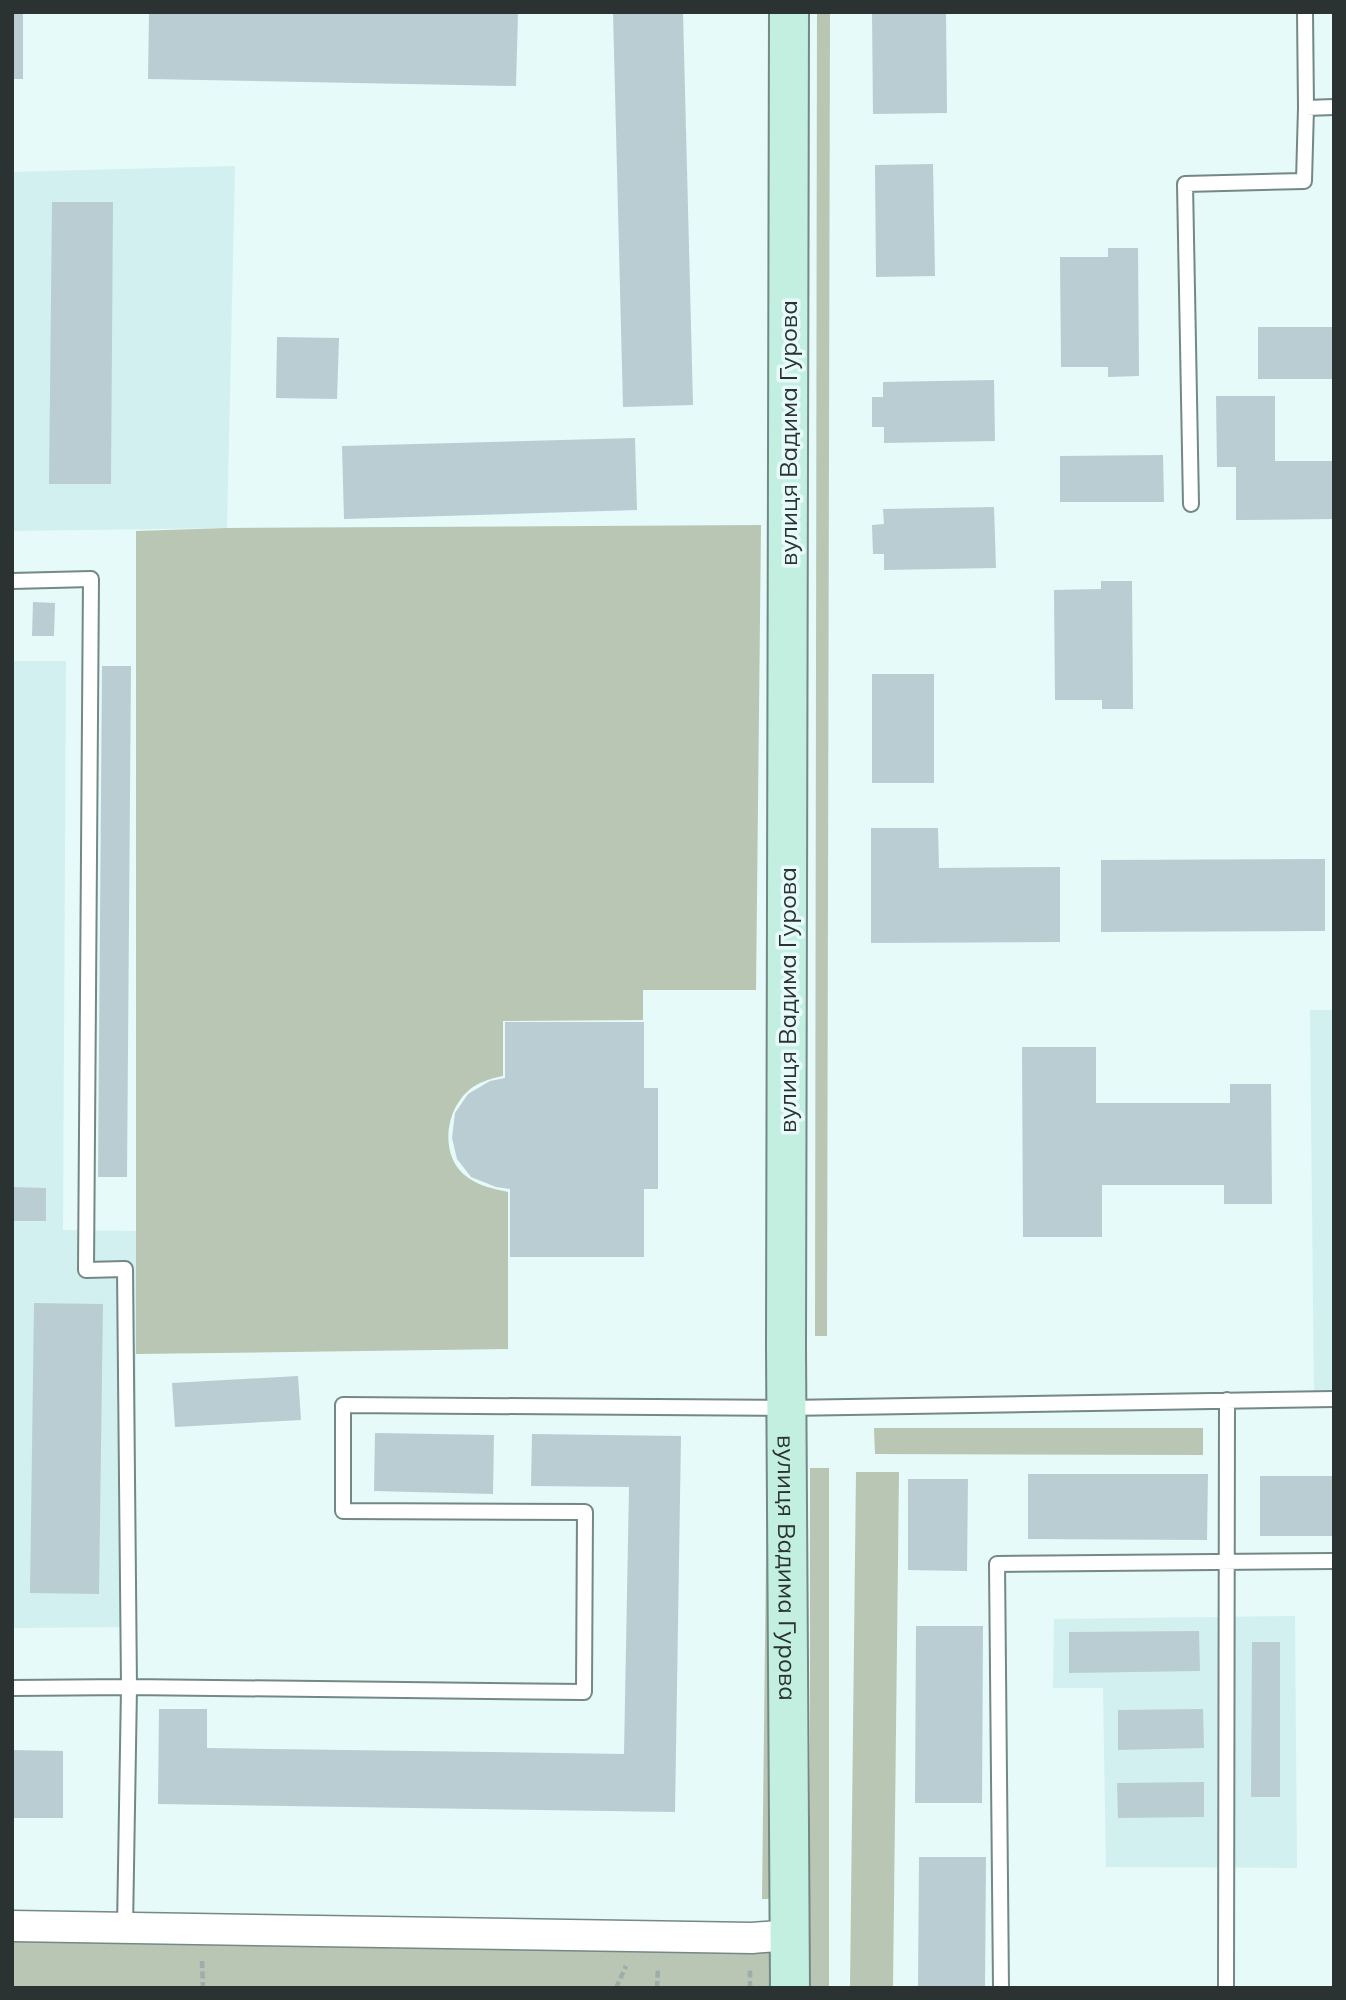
<svg xmlns="http://www.w3.org/2000/svg" width="1346" height="2000" font-family="Mulish,sans-serif">
<style>
.built{fill:#d2f0ef}
.green{fill:#b8c6b3}
.building{fill:#bacdd3}
.lines{fill:none;stroke-linecap:round;stroke-linejoin:round}
.lane-casing{stroke:#748886;stroke-width:18}
.street-casing{stroke:#748886;stroke-width:33}
.secondary-casing{stroke:#748886;stroke-width:42}
.path{stroke:#9dadac;stroke-width:4.5;stroke-dasharray:7 3.5;stroke-linecap:butt}
.lane{stroke:#fff;stroke-width:14}
.street{stroke:#fff;stroke-width:30}
.secondary{stroke:#c2efe0;stroke-width:38}
.labels{text-anchor:middle;dominant-baseline:central;stroke-width:7;stroke-linejoin:round;paint-order:stroke}
.street-label{font-size:24px;fill:#2b3332;stroke:#e5faf9}
</style>
<rect width="100%" height="100%" fill="#e5faf9"/>
<!-- built -->
<path class="built" d="M235,166L227,528L12,531V172Z
M12,661H66L63,1230L136,1231V1627L12,1628Z
M1310,1010H1334V1399H1314Z
M1295,1616L1297,1868L1106,1867L1103,1688H1053L1054,1619Z"/>
<!-- green -->
<path class="green" d="M817,12H830L827,1336H815Z
M761,525L756,990H643V1020L503,1021V1076C493,1078 482,1081 473,1087C445,1106 438,1156 467,1177C479,1186 494,1189 508,1192V1349L136,1354V531L227,528Z
M874,1428H1203V1455L875,1454Z
M810,1468H829V1988H810Z
M856,1472H899L893,1988H850Z
M767,1474H783L777,1899H762Z
M12,1928L790,1935V1988H12Z"/>
<!-- building -->
<path class="building" d="M149,12L518,13L516,86L148,79Z
M613,12H683L693,405L623,407Z
M12,13H23V79H12Z
M946,13L947,113L873,114L872,14Z
M933,164L935,276L876,277L875,165Z
M52,202H113L111,484H49Z
M1108,248H1138L1139,376L1108,377V367H1061L1060,257H1108Z
M1258,327H1334V379H1258Z
M277,337L339,338L337,399L276,398Z
M994,380L995,441L884,443V427H872V397H883V382Z
M1216,396H1275V461H1334V519L1236,520V467H1217Z
M635,438L637,510L344,519L342,446Z
M1163,455L1164,502H1060V456Z
M994,507L996,568L884,570V554H873L872,525L884,524L883,509Z
M1101,581H1132L1133,709H1102V700H1055L1054,590L1101,589Z
M33,602L55,603L54,636H32Z
M102,666H131L127,1177H98Z
M872,674H934V783H872Z
M871,828H938L939,868L1060,867V942L871,943Z
M1325,859V931L1101,932V860Z
M505,1022H644V1088H658V1189H644V1257H510V1189L496,1187L471,1177L457,1159L452,1138L455,1113L468,1094L490,1081L505,1078Z
M1022,1047H1096V1103H1230V1084H1271L1272,1204H1224V1185H1102V1237H1023Z
M12,1187L46,1188V1221H12Z
M34,1303L103,1304L99,1594L30,1593Z
M298,1376L301,1420L175,1427L172,1383Z
M375,1433L494,1435L493,1494L374,1491Z
M532,1434L681,1436L675,1812L158,1804L159,1709H207V1748L624,1754L629,1487L531,1486Z
M1028,1474H1208L1207,1540L1028,1539Z
M1260,1476H1334V1536H1260Z
M908,1479H968L967,1571L908,1570Z
M916,1626H983L982,1803H915Z
M1199,1631L1200,1671L1069,1673V1632Z
M1252,1642H1280V1797H1251Z
M1203,1709L1204,1748L1118,1750V1710Z
M12,1750L63,1751V1818H12Z
M1204,1782V1817L1118,1818L1117,1783Z
M919,1857H986L985,1988H918Z"/>
<g class="lines">
<!-- lane casing -->
<g class="lane-casing">
<path id="lane" d="M1305,12L1306,108L1334,107
M1191,504L1185,184L1304,181L1306,108
M12,581L91,579L86,1270L125,1269L129,1687L12,1688
M125,1928L129,1687L584,1692L585,1512L343,1511V1405L787,1408L1334,1399
M1001,1988L997,1564L1334,1561
M1226,1988L1227,1400"/>
</g>
<!-- street casing -->
<g class="street-casing">
<path id="street" d="M12,1926L752,1938L790,1935"/>
</g>
<!-- secondary casing -->
<g class="secondary-casing">
<g id="secondary">
<path id="s1" d="M789,12L786,1346L790,1988"/>
</g>
</g>
<!-- path -->
<path class="path" d="M202,1961L203,1988
M616,1988L626,1966
M657,1988L658,1968
M750,1988V1967"/>
<!-- lane -->
<use href="#lane" class="lane"/>
<!-- street -->
<use href="#street" class="street"/>
<!-- secondary -->
<use href="#secondary" class="secondary"/>
</g>
<g class="labels">
<!-- street labels -->
<g class="street-label">
<text transform="translate(788 433) rotate(-90)">вулиця Вадима Гурова</text>
<text transform="translate(787 1000) rotate(-90)">вулиця Вадима Гурова</text>
<text stroke="none"><textPath href="#s1" startOffset="1556">вулиця Вадима Гурова</textPath></text>
</g>
</g>
<!-- border -->
<rect width="1346" height="2000" fill="none" stroke="#2b3332" stroke-width="28"/>
</svg>
